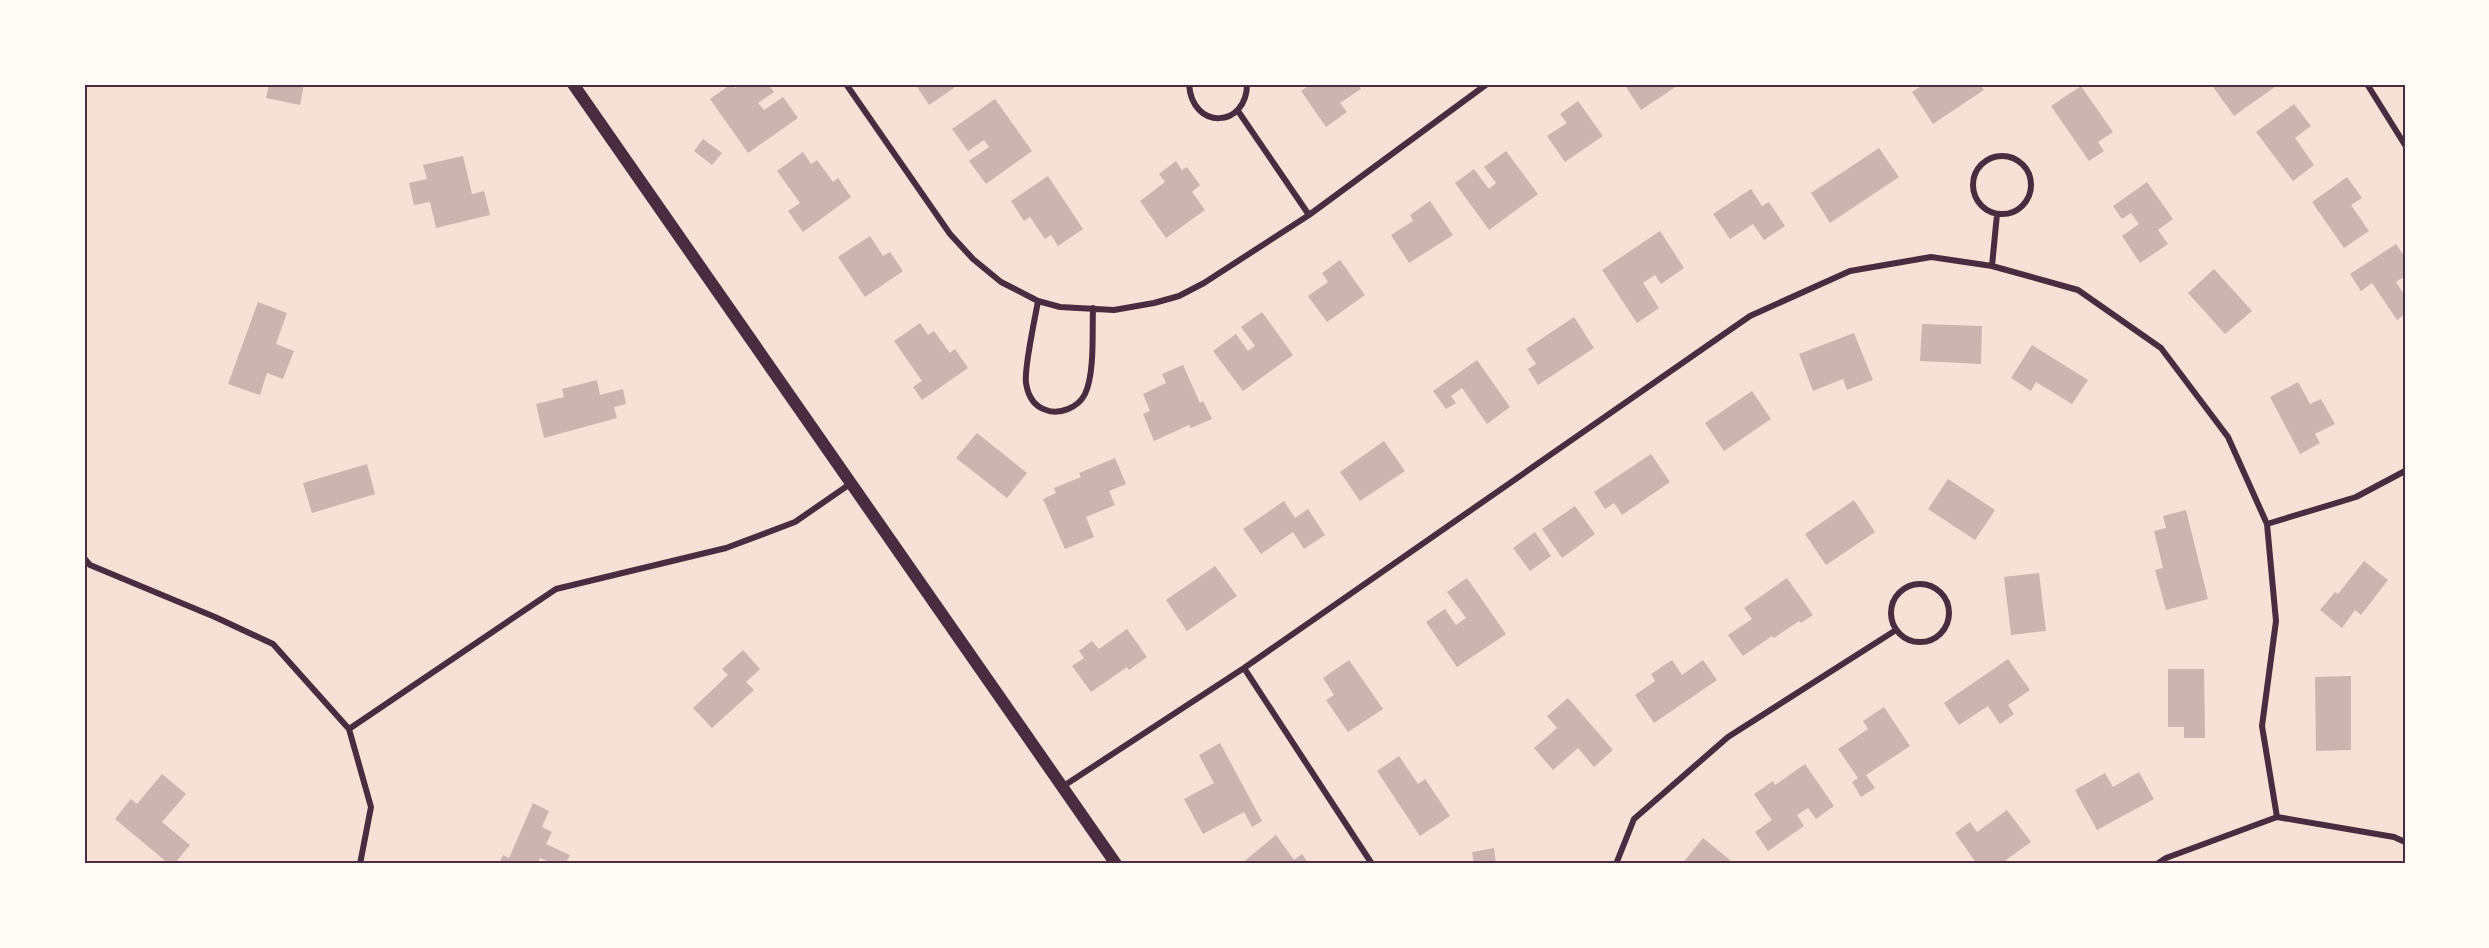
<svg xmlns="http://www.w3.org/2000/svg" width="2489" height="948" font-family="'Source Serif 4',serif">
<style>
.building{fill:#ccb4b1}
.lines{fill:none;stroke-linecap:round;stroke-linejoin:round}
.minor{stroke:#4a2c40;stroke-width:6}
.secondary{stroke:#4a2c40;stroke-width:12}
.neatline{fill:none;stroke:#4a2c40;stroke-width:2}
</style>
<rect width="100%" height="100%" fill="#f7e1d7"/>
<!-- building -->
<path class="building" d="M269,84H304L300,105L266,98Z
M731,84L735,88L741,84H768L774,92L758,103L764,110L783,97L798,118L748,153L710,99Z
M915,84H951L954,88L929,105Z
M1311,84H1357L1361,89L1340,103L1347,112L1326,127L1301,91Z
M1624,84H1680L1641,110Z
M1924,84H1980L1984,90L1933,124L1912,92Z
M2211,84H2279L2234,116Z
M2081,86L2113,132L2098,142L2104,151L2089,161L2051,106Z
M995,99L1032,151L986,184L969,161L989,147L984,140L968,151L952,129Z
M1578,101L1603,136L1565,162L1547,136L1567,123L1560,114Z
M2294,104L2311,126L2295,138L2314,165L2293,181L2256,132Z
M703,139L722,153L712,165L694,151Z
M1879,148L1899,177L1830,223L1811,193Z
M1506,151L1538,194L1489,230L1455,183L1474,169L1489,189L1496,183L1484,167Z
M803,152L811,164L817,160L833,182L838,178L851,197L803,232L788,211L800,203L777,171Z
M463,156L472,194L484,191L490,215L436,228L430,202L414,205L409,183L427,179L423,165Z
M1176,161L1182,170L1187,167L1200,185L1192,192L1205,210L1166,238L1140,201L1165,182L1159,174Z
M1048,176L1083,229L1058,246L1051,235L1045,239L1030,217L1024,221L1011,201Z
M2347,177L2362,198L2351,205L2369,231L2344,248L2312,202Z
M2147,182L2173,219L2158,230L2168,244L2140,263L2122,236L2139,224L2131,213L2122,219L2113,206Z
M1751,189L1762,206L1769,202L1785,226L1764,240L1753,224L1730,239L1713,214Z
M1430,201L1453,235L1409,263L1391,235L1413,221L1410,215Z
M1660,231L1684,268L1661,284L1655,275L1643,283L1659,308L1637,323L1602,270Z
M870,236L883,256L890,252L903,271L865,297L838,257Z
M2396,244L2405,257V276L2396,282L2405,296V314L2397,320L2372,283L2361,291L2350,274Z
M1340,260L1365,295L1327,322L1308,296L1328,282L1322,273Z
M2214,269L2252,311L2225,334L2188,293Z
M258,302L287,313L276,344L294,351L283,379L267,373L260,395L228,384Z
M1262,312L1293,355L1243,391L1213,351L1236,334L1248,351L1255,346L1241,327Z
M1574,317L1594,348L1538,385L1528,369L1536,364L1526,349Z
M920,323L928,335L934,331L950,353L955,349L968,368L922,400L913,387L922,381L894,341Z
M1922,324L1982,326L1981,364L1920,361Z
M1854,333L1873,380L1847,390L1843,379L1813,391L1799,354Z
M2032,345L2088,380L2072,404L2036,382L2031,391L2011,378Z
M1477,360L1510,407L1487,424L1462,388L1451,396L1456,403L1446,409L1433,391Z
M1183,365L1200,403L1203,401L1212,419L1191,428L1189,425L1154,441L1143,414L1150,411L1143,394L1166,383L1162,374Z
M597,380L600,395L623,389L626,404L614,407L617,418L544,438L536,404L564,397L562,389Z
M2298,382L2310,404L2321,399L2335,424L2315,434L2320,443L2300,454L2270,397Z
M1752,391L1771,419L1724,451L1705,423Z
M977,433L1027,473L1007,498L956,458Z
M1384,441L1405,471L1360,501L1340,472Z
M1651,454L1670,482L1622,515L1614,503L1605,509L1594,492Z
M1115,458L1126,484L1109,491L1115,505L1086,517L1094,537L1065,549L1043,499L1056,493L1054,488L1081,477L1079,473Z
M367,464L375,494L312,513L303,483Z
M1948,479L1995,510L1975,540L1928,509Z
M1854,500L1875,532L1826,565L1805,534Z
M1284,501L1295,518L1308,509L1325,535L1304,549L1293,532L1261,554L1243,529Z
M1575,506L1595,534L1562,558L1542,529Z
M2186,510L2208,599L2166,610L2155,570L2163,568L2154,531L2166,528L2163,516Z
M1535,532L1551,556L1530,571L1513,548Z
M2364,561L2388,580L2361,615L2355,610L2342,628L2320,610L2335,592L2338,594Z
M1215,566L1237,596L1187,631L1166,600Z
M2039,573L2046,631L2011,635L2004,577Z
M1467,578L1506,634L1457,667L1426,622L1445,609L1456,625L1466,618L1447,592Z
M1787,578L1813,615L1801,623L1799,621L1774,638L1772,636L1743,656L1728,635L1752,619L1744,608Z
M1127,629L1147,657L1129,670L1127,667L1091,692L1072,666L1084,658L1079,651L1092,641L1099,649Z
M743,650L760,669L746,682L754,690L712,728L693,708L728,675L722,669Z
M2008,659L2030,690L2008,705L2014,714L2000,724L1988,706L1959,725L1944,703Z
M1349,660L1383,709L1348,732L1326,700L1334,695L1323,678Z
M1672,660L1682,675L1703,660L1717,680L1654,723L1635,695L1655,681L1651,674Z
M2168,669H2204L2205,738H2184V727H2168Z
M2351,676V750L2316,751L2315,677Z
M1568,698L1613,750L1594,767L1578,748L1553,770L1534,748L1557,728L1547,716Z
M1884,707L1910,746L1866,775L1875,788L1861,797L1852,782L1858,778L1838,749L1868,729L1863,721Z
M1220,743L1262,821L1252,827L1244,812L1203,834L1184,799L1214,783L1199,755Z
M1399,756L1418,784L1425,779L1450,816L1420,836L1377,771Z
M1805,764L1834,806L1816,819L1808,808L1797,815L1804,826L1768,851L1755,832L1772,820L1754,794L1773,781L1775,785Z
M2139,772L2154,799L2097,830L2075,790L2105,773L2113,787Z
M162,774L186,794L162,822L190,845L174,864H169L115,819L131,799L137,804Z
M533,803L549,811L542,827L552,832L546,844L570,855L565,864H554L540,858L537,864H499L503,855L509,858Z
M2007,810L2031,842L2006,860L2008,864H1977L1955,833L1970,822L1977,832Z
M1276,835L1294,860L1302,854L1309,864H1241Z
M1703,838L1730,860L1727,864H1682Z
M1494,848L1496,864H1474L1472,852Z"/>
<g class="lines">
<!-- minor -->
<path class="minor" d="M846,84L950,234L973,259L1001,282L1038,301L1060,307L1114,310L1154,303L1179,296L1204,283L1309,215L1487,84
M1189,84C1192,131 1247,128 1247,84
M2367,84L2405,145
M1238,111L1309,215
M1973 185a29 29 0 1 1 58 0a29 29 0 1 1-58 0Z
M1992,266L1997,214
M1038,301C1035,319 1024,367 1026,383C1028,396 1033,406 1046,410C1059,415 1078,408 1085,394C1095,373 1092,331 1093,308
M2267,524L2356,497L2405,471
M84,558L90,565L215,617L273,644L349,729L371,807L360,864
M1891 613a29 29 0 1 1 58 0a29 29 0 1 1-58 0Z
M1244,668L1372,864
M349,729L556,589L726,548L795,522L850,484
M1062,787L1244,668L1750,316L1850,271L1931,257L1992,266L2078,290L2161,348L2228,437L2267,524L2276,621L2262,726L2277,817L2166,858L2157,864
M2277,817L2394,837L2405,842
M1616,864L1634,819L1728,737L1896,630"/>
<!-- secondary -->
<path class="secondary" d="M573,84L1116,864"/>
</g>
<!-- border -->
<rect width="2489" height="948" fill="none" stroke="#fffaf5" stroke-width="171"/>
<rect x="86" y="86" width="2318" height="776" class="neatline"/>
</svg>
